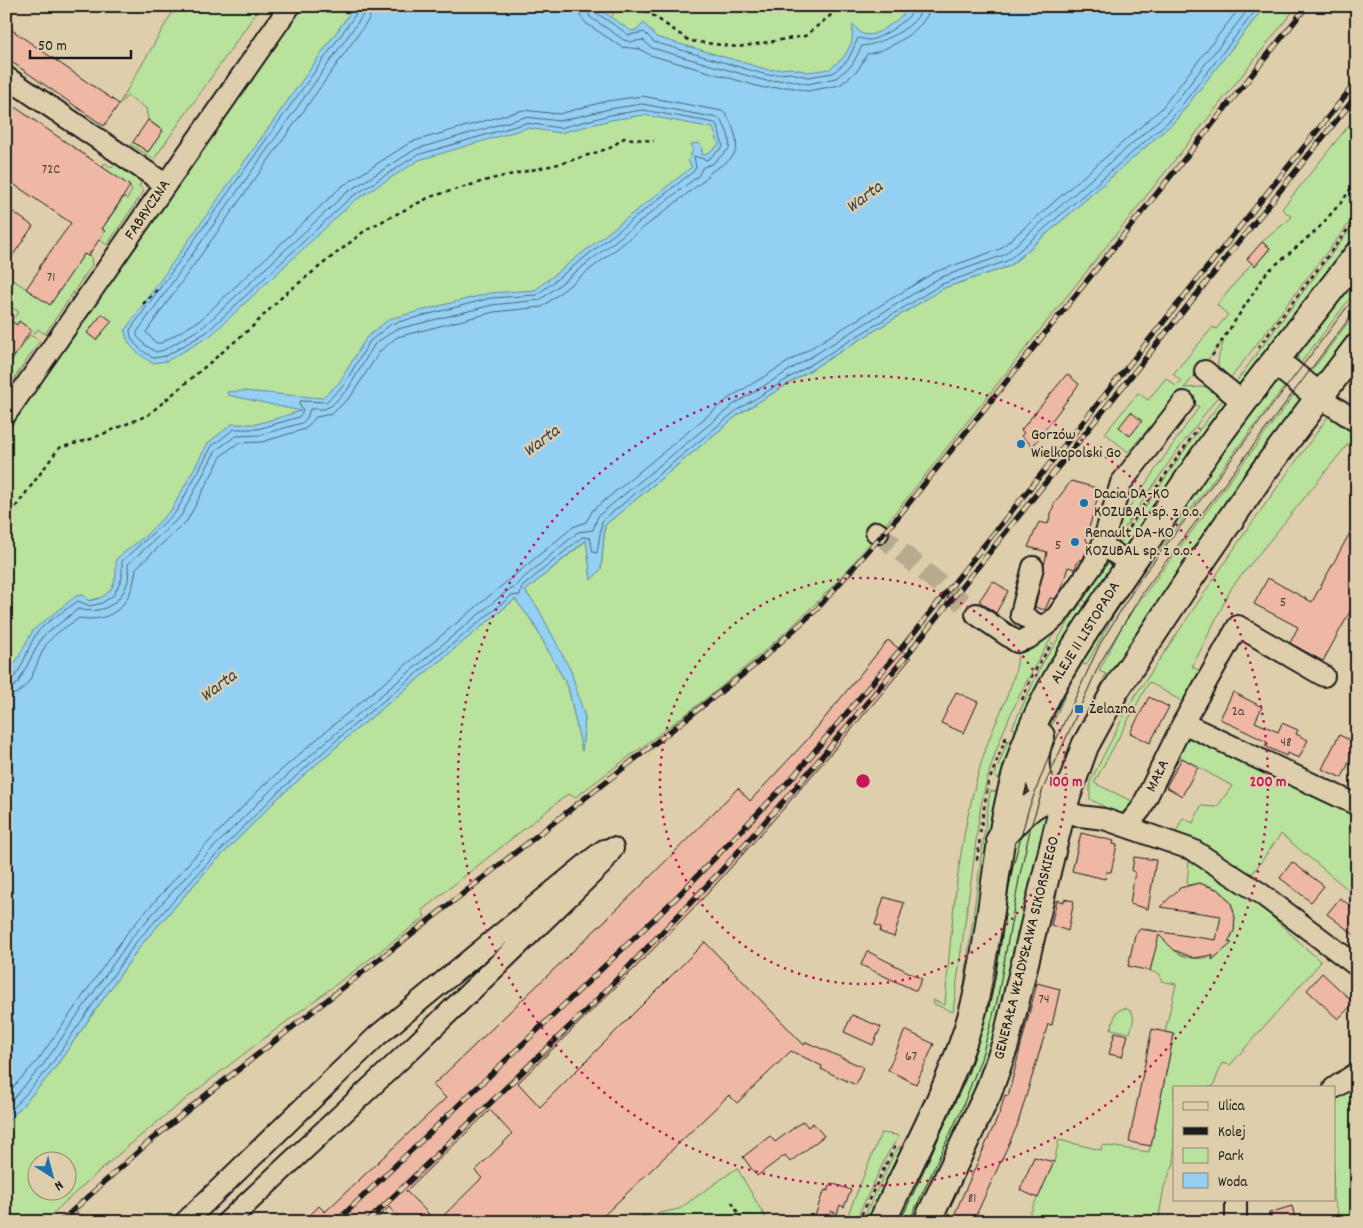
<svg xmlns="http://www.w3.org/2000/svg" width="1363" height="1228" font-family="Dekko,sans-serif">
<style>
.green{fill:#b9e29d;stroke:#6a7f5c;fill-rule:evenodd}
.water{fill:#93d0f4;stroke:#63889e}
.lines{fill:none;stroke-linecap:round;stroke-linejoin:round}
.shore{stroke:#4c6472;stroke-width:1}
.building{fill:#efb8a5;stroke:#1c1c1c}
.minor-tunnel{stroke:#b8aa8e;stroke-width:20;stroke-dasharray:20 10;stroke-linecap:butt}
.minor-casing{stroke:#1c1c1c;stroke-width:24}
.major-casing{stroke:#1c1c1c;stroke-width:30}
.path{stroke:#1c1c1c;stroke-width:2.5;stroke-dasharray:4 4;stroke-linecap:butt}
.minor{stroke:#dfceab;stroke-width:20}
.major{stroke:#dfceab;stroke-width:26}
.tram{stroke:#1c1c1c;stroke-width:1}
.rail-casing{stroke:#1c1c1c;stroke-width:5.5}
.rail{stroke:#dfceab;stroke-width:4;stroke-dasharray:11;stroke-linecap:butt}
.ring{fill:none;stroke:#c2185b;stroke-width:2.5;stroke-dasharray:2.5 5}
.poi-dot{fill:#1f6fb2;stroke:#dfceab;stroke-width:2}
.labels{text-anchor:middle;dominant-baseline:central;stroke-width:4.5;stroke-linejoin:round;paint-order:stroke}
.number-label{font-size:14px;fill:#51433e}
.street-label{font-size:16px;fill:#1c1c1c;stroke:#dfceab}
.poi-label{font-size:16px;fill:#1c1c1c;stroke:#dfceab;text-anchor:start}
.water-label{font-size:18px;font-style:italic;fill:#344047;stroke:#dfceab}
.centre{fill:#c2185b;stroke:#dfceab;stroke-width:2.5}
.ring-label{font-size:15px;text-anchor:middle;font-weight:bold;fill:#c2185b;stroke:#dfceab;stroke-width:4.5;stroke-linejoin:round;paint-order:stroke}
</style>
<rect width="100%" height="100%" fill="#dfceab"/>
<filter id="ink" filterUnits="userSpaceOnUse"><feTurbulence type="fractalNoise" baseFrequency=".02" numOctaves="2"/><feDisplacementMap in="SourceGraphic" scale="10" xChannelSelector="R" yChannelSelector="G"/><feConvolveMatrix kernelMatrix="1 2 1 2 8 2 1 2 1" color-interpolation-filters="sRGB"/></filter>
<g filter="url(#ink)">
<!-- green -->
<path class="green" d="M176,6H261L154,159L131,145L133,142L148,152L163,130L148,120L146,108L128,96L119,104Z
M301,6H355L236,175L221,213L326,199L501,120L691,111L734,137L621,236L114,594L89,601L14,669L6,680V429Z
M618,6H930L820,81L754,73L607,24Z
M1265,6H1297L899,508C872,540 847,573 817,602C745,675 657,734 576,797L568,794L422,910L425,917C297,1016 161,1109 44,1222H6V1124L52,1072L141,945L208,869L278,798L351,734L515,599L532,621L568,687L582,748L585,718L538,608L525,591L587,540L591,579L601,569L605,525L739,414L944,288L1010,266L1174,122ZM38,1160H68V1190H38Z
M1357,115V213L1227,383C1213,364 1218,360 1224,340L1184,388L1217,386L1222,391L1174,455L1117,539L1114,540L1116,531L1130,506L1199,407L1180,393L1128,452L1105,433L1138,393L1148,400L1166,378L1176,386L1181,381L1173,374L1213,327L1216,329L1228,315L1217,305L1252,263L1255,265L1270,249L1262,242L1292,217L1282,209Z
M105,163L112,168L116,163L147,173L139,186L144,191L107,245L99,239L105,231L102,229L124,197L127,199L132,191L130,186L102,167Z
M1357,220V243L1247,387H1232Z
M84,254L91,256L92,265L45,334L38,329L35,333L19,321L17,325L11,321L19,312L10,306L7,290L13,280L50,304Z
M1357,267V289L1300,364L1296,352Z
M1357,311V335L1317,379L1309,374Z
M30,335L40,341L6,390V369Z
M1284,381L1287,383L1139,577L1114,615L1086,665L1080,662L1044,743L1042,742L1086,648L1109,610L1270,385Z
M1297,391L1303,398L1069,755L1106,674L1099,671L1121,628L1138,603Z
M1227,394L1231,400L1126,548L1119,545L1193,438Z
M1330,414L1356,434L1232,587L1192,667L1207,674L1188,705L1149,682L1094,783L1136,803L1125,814L1110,810L1090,799V782L1131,702L1246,531Z
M1109,561L1114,565L1094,596L1092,595L1090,598L1092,600L1090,602L1088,603L1083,600Z
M1099,563C1054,633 1007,702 986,784C978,813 976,844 972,874C965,920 959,966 953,1012L934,1004L933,1000L945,1005C952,920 958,836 984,754C993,725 1015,686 1018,657C1019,653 1016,647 1015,643Z
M1080,604L1086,609L1023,732L1012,728L1042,664Z
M1186,734L1357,812V897L1281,834L1250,877L1175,834L1183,818L1193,823L1201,806L1217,807L1232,786L1175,754Z
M1008,740L1019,744L977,955L961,1007L990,791L998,792L1002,780L994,777Z
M1049,811L995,1052L919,1222H890L926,1146L1012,836Z
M1189,861L1197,864L1252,898L1321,962L1230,1065L1222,1063L1213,1087H1174V1163L1164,1187L1158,1222H1026L1054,1162L1059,1140L1101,1150L1102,1145L1149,1152L1174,1034L1165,1032L1176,984L1161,981L1160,974L1150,971L1152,961L1143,941L1146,929L1161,932C1168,946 1177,956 1192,958C1248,966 1251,874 1187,885Z
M1124,1008C1138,1011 1133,1023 1130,1033L1111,1029L1116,1012Z
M1357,1084V1222H1341L1333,1199L1334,1098Z
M881,1133L897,1135L898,1138L888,1153L855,1222H845Z
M900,1146L901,1156L874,1222H862L894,1154Z
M737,1168L768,1222H633L636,1218L679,1209Z"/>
<!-- water -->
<path class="water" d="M355,6H595L631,31L637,30L644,23L656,37L769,70L790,68L808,72L830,69L844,57L852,42L853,24C855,26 858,31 861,33C875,42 902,15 913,6H1265L1174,122L1010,266L944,288L739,414L605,525L601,569L591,580L586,540L525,591L538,608L571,671L585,718L582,751L568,687L532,621L515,599L351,734L278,798L208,869L141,945L52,1072L6,1124V680L33,630L76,596L84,595L89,601C114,596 117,583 116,559L145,536L172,509L208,443L232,424H257L301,411L228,395L227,392L244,391L322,398L339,383L366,338L389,319L490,293L535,290L692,167L688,161L693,150L691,144L699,143L702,148V154L705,155L719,145L713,128L644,115L611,120L560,133L527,128L419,160L354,201L210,336L167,361L152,363C139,354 126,346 125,330Z"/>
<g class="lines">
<!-- shore -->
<path class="shore" d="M579,6L580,16L587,24L622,47L640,49L650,55L764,88L789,87L808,91L840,85L858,70L867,54C886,52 929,28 930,6
M586,6L590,17L624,40L631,42L643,40L652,48L766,81L789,80L808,84L836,78L852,65L862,46C879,45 921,26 922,6
M593,6L595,12L629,35L644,32L654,42L767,75L790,73L808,77L833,73L848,60L858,38C861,38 865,40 869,40C880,40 915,16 916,6
M6,682C21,680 28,644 37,633C46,621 65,611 78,601L90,606L102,603L114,595L122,578V561L176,512L212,446L234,429H258L299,417L303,411L299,404L300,401L326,402L343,386L370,341L391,324L491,298L537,295L694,171L696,167L694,156L707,160L723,147L718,127L715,123L643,110L610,115L560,128L526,123L417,155L350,198L207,332L166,356L153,358C143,351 130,344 130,330L358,11L359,6
M6,688L13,687L18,683L42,637L78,609C100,615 122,605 128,580C129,575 128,569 128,564L181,516L216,450L236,436L260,435L302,423L307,418L310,409H324L331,406L348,389L374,345L394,330L492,305L540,300L698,176L703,167L712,164L729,149C731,140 726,124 718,118L642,104L609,109L560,121L525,117L416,149L346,193L203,327L164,350L156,352L145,345L137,336V332L363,15L365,6
M6,696C33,695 35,659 48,642C55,633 69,625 79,618C115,624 133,601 136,568L187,521L222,455L238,443L262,442L305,429L316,417L332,414L351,396L380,351L397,337L494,312L542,307L702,182C705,180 707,175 710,173C727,160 743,158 734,131C731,123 729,117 722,111L642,96L607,101L559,114L523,110L411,142L341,187L199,321L161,343H156L146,332L369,19L373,6
M6,1095L38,1060L127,933L195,856L264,785L339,720L573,527L586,522L593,510L729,398L935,272L1000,249L1161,109L1241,6
M6,1107L43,1065L132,937L200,861L271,790L344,726L507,591L514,588L519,582L578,532L593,530L598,516L733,405L939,278L1004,255L1166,114L1251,6
M6,1116L48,1069L137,941L205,866L275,795L348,730L511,596L520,595L522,587L582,537L590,538L593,552L597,553L602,521L737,410L942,284L1007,261L1171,119L1259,6"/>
</g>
<!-- building -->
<path class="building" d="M6,26L119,104L104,126L6,58Z
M6,101L130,186L102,229L105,231L88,256L84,254L50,305L26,289L39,270L40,266L71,223L6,179Z
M148,120L163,131L148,152L133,142Z
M6,207L33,226L6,265Z
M1262,242L1270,248L1255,266L1247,259Z
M102,314L112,321L96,340L87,333Z
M11,321L17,325L19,321L31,330L6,369V328Z
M1067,374L1079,384L1033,446L1021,436L1024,433L1021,430Z
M1131,412L1142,421L1130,436L1119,427Z
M1071,481L1100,489L1086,539L1089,545L1083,559L1078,561L1075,569L1068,567L1061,590L1055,599L1050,598L1045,610L1035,607L1047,552L1028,547L1039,522L1048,524L1054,504Z
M1357,520V599L1323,661L1290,643L1298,627L1254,604L1268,578L1312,602Z
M993,581L1008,591L996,613L979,601Z
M888,640L911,658L880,696L784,808L708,893L629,974L518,1083L540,1107L705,942L804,1045L806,1042L863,1067L856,1085L821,1069L822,1066L791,1051L737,1103L729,1095L597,1222H450L444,1215L482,1178L475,1171L512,1134L490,1110L406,1191L429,1214L421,1222H402L389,1207L374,1222H303L319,1206L325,1212L446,1098L433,1085L638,889L738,788L750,801L806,741Z
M956,692L978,702L964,733L941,723Z
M1233,692L1262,707L1255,722L1278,732L1282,723L1298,730L1296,734L1308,740L1299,758L1287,753L1286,756L1265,746L1267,742L1220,719Z
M1149,697L1169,707L1150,743L1130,733Z
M1339,735L1357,743L1342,778L1322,769Z
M1182,758L1198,767L1182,796L1166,787Z
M1081,833L1114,841L1113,844L1117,845L1111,872H1106L1105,879L1072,871Z
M1134,857L1156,860L1148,909L1130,904L1135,872L1132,871Z
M1292,862L1324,886L1311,902L1280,878Z
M1199,883L1219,890L1231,903L1235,917L1234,931L1228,942L1232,943L1212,960L1213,955L1194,958L1174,950L1159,935L1150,971L1128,966L1135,935L1140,929L1216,940L1221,916L1160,907L1180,888Z
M884,897L904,903L894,937L880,932L881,927L875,925Z
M1340,898L1357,911V937L1327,914Z
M1064,899L1074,901L1068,931L1051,925L1057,900L1064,902Z
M867,951L922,979L916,991L861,965Z
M1322,973L1354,1003L1338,1019L1307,990Z
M1037,983L1060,989L1052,1025L1048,1024L1017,1126L973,1222H951L1000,1112L1005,1095L1008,1096Z
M852,1015L881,1027L873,1045L844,1032Z
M1152,1029L1174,1034L1151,1146L1129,1142Z
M905,1030L934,1044L916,1084L888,1070Z
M1115,1032L1128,1035L1122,1057L1109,1054Z
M803,1121L808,1127L813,1123L824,1136L790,1162L785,1155L757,1176L743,1157L770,1136L775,1142Z
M1034,1157L1054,1162L1038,1198L1020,1190Z
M831,1183L851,1190L844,1207L840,1205L837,1214L831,1211L828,1220L815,1216L821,1198L825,1190L828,1191Z
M1292,1206L1296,1222H1272L1269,1213Z
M74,1209L85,1222H60Z"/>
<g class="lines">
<!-- minor-tunnel -->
<path class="minor-tunnel" d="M878,533L976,614"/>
<!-- minor casing -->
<g class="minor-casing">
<path id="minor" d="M6,77L165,184
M1205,371L1243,402
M1320,397L1357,422
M6,414L290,6
M876,532L878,533
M1102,545L1131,564
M1033,567L1021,614L1039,626L1049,623L1057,616L1093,565L1102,545L1121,483L1184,402
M976,614L1017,642L1029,638L1049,623
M1183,723L1357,805
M1062,810L1080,816L1104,819L1193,850L1260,893L1357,966
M1127,826L1141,809L1183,723L1238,626L1324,676
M1334,1088L1357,1073
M1236,1199V1222
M185,1222L377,1036L596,856L604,850L613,848L602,864L406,1054L227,1222"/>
</g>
<!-- major casing -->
<g class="major-casing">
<path id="major" d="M1275,361L1320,397
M1041,736C1029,765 1038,791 1062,810
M1000,839C1010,827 1032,801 1049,799C1054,798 1060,799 1065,800
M882,1222C914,1152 958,1074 976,999C996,911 995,820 1029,735C1055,671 1097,613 1136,556C1162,518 1187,480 1213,443C1259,379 1310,318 1357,255
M927,1222L988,1093L1005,1045L1062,810L1085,746L1115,691L1188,581L1263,472L1357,347"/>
</g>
<!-- path -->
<path class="path" d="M639,6L690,41L738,47L805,36L842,6
M143,304L160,287
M1258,348L1357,217
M1212,356L1267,272L1317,230L1343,200L1357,180
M6,520L59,448L91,439L148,415L252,327L285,294L367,229L430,197L491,179L563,163L610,148L624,138L654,141
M1124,534L1198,428
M1022,700L1032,676L1052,643
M980,833L988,784L1006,737
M977,860L980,838
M732,1202L743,1222
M858,1222L895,1146"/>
<!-- minor -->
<use href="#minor" class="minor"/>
<!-- major -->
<use href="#major" class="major"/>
<!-- tram -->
<path class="tram" d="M900,1222L968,1074L985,1020L1013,866L1028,811L1050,753L1100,644L1141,578L1357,294
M909,1222L962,1108L981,1059L997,1001L1020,874L1031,826L1043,789L1100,663L1143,592L1357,308"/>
<!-- rail casing -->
<g class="rail-casing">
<path id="rail" d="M60,1222L150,1141L211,1091L756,664L817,609L897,518L1307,6
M336,1222L676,898L792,778L900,650L1357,81
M367,1222L597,1000L719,873L797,786L907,655L1357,95"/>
</g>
<!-- rail -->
<use href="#rail" class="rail"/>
</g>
</g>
<!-- distance rings -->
<g class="ring">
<circle cx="863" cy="781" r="203"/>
<circle cx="863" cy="781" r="405"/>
</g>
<!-- markers -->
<g class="poi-dot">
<circle cx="1021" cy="444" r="5"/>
<circle cx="1084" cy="503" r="5"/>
<circle cx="1075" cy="542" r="5"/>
<rect x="1074" y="704" width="10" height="10" rx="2.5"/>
</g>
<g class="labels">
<!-- number labels -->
<g class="number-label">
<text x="51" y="170">72C</text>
<text x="51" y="278">71</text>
<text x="1058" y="546">5</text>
<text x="1283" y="603">5</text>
<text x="1238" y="712">2a</text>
<text x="1286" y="743">48</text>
<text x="1044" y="1000">74</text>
<text x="911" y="1057">67</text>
<text x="972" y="1199">81</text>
</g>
<!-- street labels -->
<g class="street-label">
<text transform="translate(148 210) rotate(-56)">FABRYCZNA</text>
<text transform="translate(1086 633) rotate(-58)">ALEJE 11 LISTOPADA</text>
<text transform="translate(1158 776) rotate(-64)">MAŁA</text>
<text transform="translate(1027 948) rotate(-76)">GENERAŁA WŁADYSŁAWA SIKORSKIEGO</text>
</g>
<!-- poi labels -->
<g class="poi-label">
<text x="1031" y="435">Gorzów<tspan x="1031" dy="18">Wielkopolski Go</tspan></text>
<text x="1094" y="494">Dacia DA-KO<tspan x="1094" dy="18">KOZUBAL sp. z o.o.</tspan></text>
<text x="1085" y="533">Renault DA-KO<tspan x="1085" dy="18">KOZUBAL sp. z o.o.</tspan></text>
<text x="1089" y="709">Żelazna</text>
</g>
<!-- water labels -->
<g class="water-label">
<text transform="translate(865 198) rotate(-37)">Warta</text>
<text transform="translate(542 442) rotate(-37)">Warta</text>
<text transform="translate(219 687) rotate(-37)">Warta</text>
</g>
</g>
<circle cx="863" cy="781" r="8" class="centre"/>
<g class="ring-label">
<text x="1066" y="786">100 m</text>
<text x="1268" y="786">200 m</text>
</g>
<!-- margin -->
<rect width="1363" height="1228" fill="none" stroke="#dfceab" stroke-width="25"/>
<rect x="12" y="12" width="1338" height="1203" fill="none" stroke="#1c1c1c" stroke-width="2" filter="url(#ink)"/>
<!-- legend -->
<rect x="1173" y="1086" width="162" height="115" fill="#dfceab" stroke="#918772"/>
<rect x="1183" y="1102" width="25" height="8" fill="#dfceab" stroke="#918772"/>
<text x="1218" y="1110" font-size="15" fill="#1c1c1c">Ulica</text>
<rect x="1183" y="1127" width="25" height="8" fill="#1c1c1c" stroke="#918772"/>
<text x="1218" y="1136" font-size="15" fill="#1c1c1c">Kolej</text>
<rect x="1183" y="1148" width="25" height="15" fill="#b9e29d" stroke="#918772"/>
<text x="1218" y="1160" font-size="15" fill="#1c1c1c">Park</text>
<rect x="1183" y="1173" width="25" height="15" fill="#93d0f4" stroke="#918772"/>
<text x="1218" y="1186" font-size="15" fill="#1c1c1c">Woda</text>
<!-- north arrow -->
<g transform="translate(52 1176) rotate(144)"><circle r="24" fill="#dfceab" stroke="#918772"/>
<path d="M0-4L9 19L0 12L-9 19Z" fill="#1f6fb2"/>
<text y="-8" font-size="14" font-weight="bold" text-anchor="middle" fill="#1c1c1c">N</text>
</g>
<!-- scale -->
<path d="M30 50v8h101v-8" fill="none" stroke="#1c1c1c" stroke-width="2.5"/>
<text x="38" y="50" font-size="15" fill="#1c1c1c" stroke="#dfceab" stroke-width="4" paint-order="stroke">50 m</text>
</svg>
